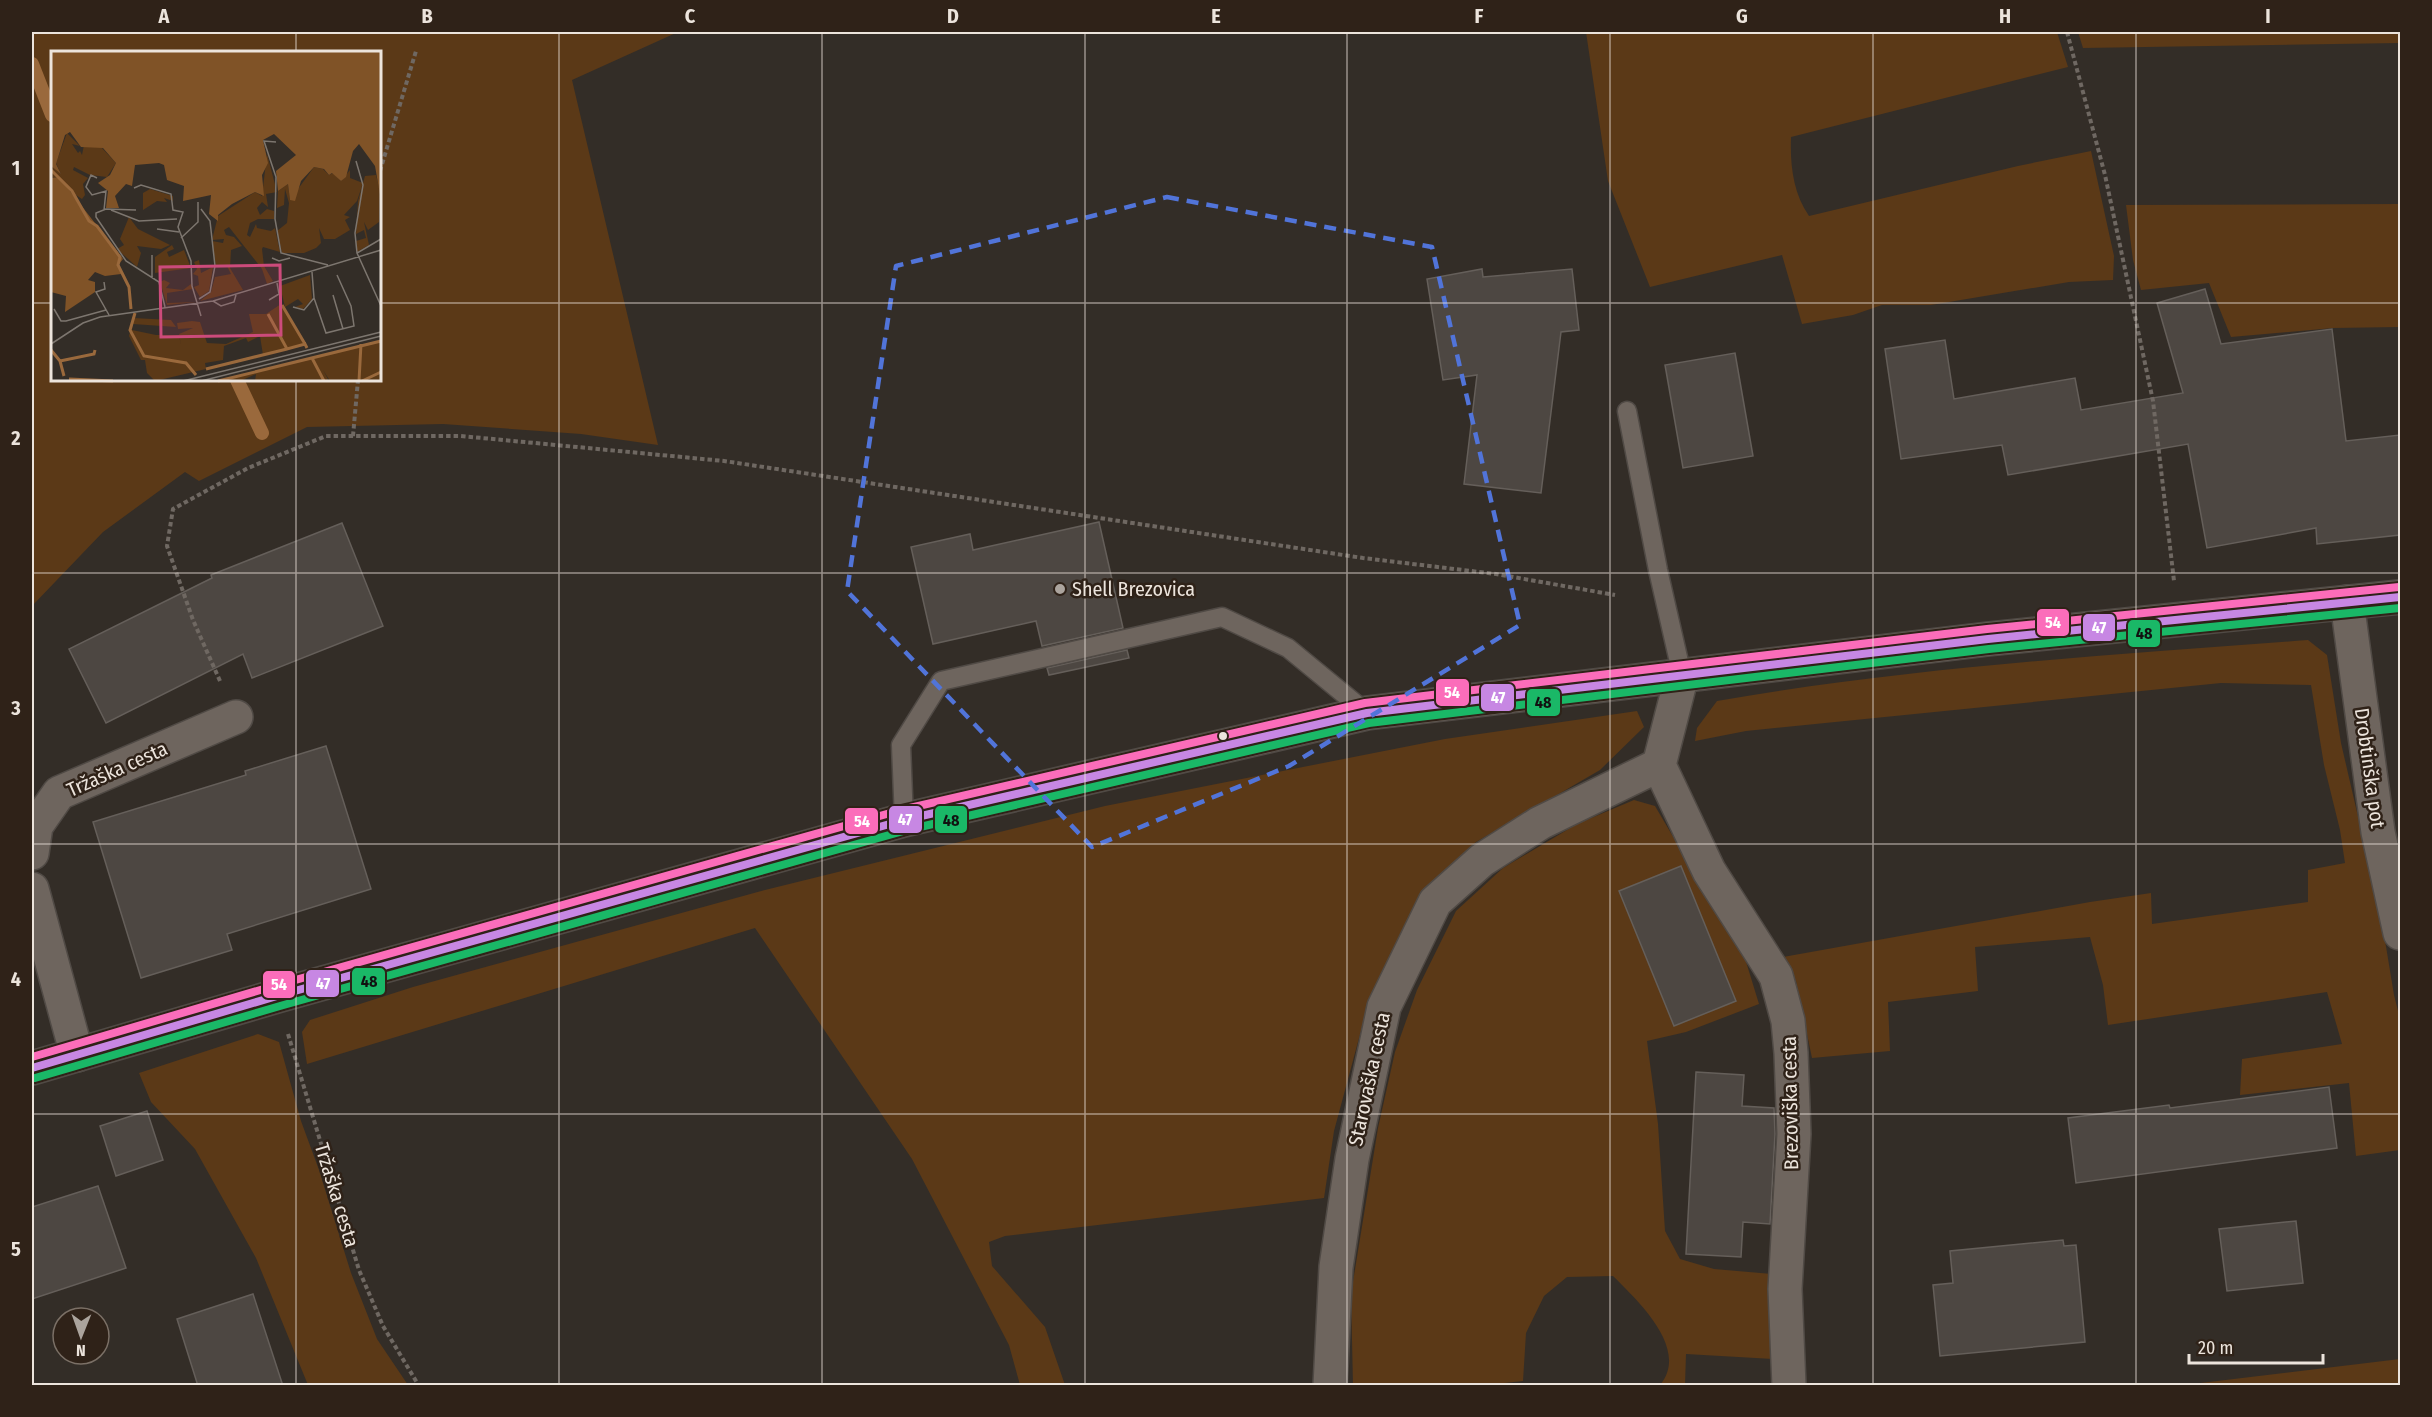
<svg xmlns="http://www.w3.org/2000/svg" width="2432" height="1417" font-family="'Fira Sans Condensed',sans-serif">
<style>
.green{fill:#5b3917;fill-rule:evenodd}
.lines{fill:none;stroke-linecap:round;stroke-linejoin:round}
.stream{stroke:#9a693c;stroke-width:14}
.building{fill:#4d4742;stroke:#655f5a;stroke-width:1.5}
.lane-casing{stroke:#504a45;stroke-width:21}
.street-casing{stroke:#504a45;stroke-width:36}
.secondary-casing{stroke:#504a45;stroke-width:36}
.path{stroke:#6f6862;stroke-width:4;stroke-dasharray:4.5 3;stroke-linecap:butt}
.lane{stroke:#6e655e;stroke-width:18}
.street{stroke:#6e655e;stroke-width:33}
.secondary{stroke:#706860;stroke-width:33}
.bus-1-casing{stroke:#2f2218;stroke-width:12}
.bus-2-casing{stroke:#2f2218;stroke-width:12}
.bus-3-casing{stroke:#2f2218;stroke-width:12}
.bus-1{stroke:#c787e3;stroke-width:8}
.bus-2{stroke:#1ab867;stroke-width:8}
.bus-3{stroke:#fb6dba;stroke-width:8}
.marked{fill:none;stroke:#5174d9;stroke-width:4.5;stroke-dasharray:12 8;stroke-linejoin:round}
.grid{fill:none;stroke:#ece4dc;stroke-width:1.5;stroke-opacity:0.55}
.poi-dot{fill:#aba49d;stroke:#2f2218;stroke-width:2}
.bus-dot{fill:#ece4dc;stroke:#2f2218;stroke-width:2}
.labels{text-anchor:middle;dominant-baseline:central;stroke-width:5;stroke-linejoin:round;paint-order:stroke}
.poi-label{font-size:20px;fill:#ece4dc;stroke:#2f2218;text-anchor:start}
.street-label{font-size:20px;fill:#ece4dc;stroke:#2f2218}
.inset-river{fill:none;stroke:#9a693c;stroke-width:3}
.inset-road{fill:none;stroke:#7d766f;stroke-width:1.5}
.view{fill:#cc4b7b;fill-opacity:0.15;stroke:#cc4b7b;stroke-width:3}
.inset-edge{fill:none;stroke:#ece4dc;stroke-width:3}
.line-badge{stroke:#2f2218;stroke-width:2}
.badge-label{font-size:16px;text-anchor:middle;font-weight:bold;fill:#fff}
.pale-badge-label{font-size:16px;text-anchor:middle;font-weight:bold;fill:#111}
.neatline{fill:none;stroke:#ece4dc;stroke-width:2}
.grid-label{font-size:20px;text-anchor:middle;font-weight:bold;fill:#ece4dc}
</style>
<rect width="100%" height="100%" fill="#332d27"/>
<!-- green -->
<path class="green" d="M32,32H678L572,80L658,445L581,434L443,424L307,427L199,481L185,472L103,532L32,606ZM52,52H380V380H52Z
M1586,32H2057L2068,67L1791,137C1790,165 1793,193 1809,216L2018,166L2091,151L2114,256L2113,280L2069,282L1931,305H1882L1853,315L1802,324L1782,255L1650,287L1608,181Z
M2078,32H2400V43L2083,48Z
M2400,204V327L2333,328L2231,337L2209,283L2141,290L2133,260L2126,205Z
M2308,640L2327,655L2341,743L2381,916L2394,995L2400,1019V1150L2356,1156L2349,1083L2240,1095L2242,1059L2342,1044L2327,992L2108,1025L2103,985L2090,937L1975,947L1978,991L1888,1002L1890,1051L1812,1058L1796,981L1783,957L2090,902L2151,893L2152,924L2308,902V870L2345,863L2340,830L2324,765L2311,685L2221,683L1746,731L1695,741L1697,728L1717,701C1912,667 2111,655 2308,640Z
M1637,711L1644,727L1600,770L1476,842L1417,901L1369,1001L1334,1131L1324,1198L1005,1236L989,1242L992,1266L1045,1327L1065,1385H1020L1009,1345L912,1159L755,928L307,1064L302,1032L310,1020L413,987L765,890L1105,806L1445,739Z
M1634,800L1655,806L1698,879L1740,942L1759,1004L1686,1032L1647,1041L1658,1124L1665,1231L1680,1259L1714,1269L1772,1274L1773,1359L1686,1354L1685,1385H1660C1690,1349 1638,1301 1613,1276L1567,1277L1544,1296L1526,1333L1523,1381L1477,1386H1353L1351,1294L1378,1128L1395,1052L1417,990L1456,911L1503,868L1577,824Z
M258,1034L279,1042L301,1121L319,1170L351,1273L377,1339L408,1385H308L256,1258L195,1149L151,1102L139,1073Z
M2400,1359V1385H2184Z"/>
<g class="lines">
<!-- stream -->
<path class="stream" d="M32,64L52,115
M237,380L262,433"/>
</g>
<!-- building -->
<path class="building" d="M1482,269L1483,277L1572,269L1579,330L1561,332L1541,493L1464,484L1477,375L1443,380L1427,279Z
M2205,289L2221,344L2332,329L2346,441L2400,435V535L2317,544L2316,528L2207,548L2188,444L2008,475L2002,445L1901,459L1885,349L1945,340L1954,399L2075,378L2081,410L2183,393L2157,303Z
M1735,353L1753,456L1683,468L1665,365Z
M1099,522L1123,628L1042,646L1036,621L933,644L911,547L970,534L973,550Z
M342,523L383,626L252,678L243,654L106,723L69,649L212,578L211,575Z
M1127,650L1129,658L1049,675L1047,668Z
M326,746L371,889L227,934L232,950L141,978L93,822L246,775L245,771Z
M1681,866L1736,1001L1674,1026L1619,891Z
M1696,1072L1744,1075L1742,1106L1774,1108L1775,1134L1770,1224L1743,1222L1741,1257L1686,1254Z
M2329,1087L2337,1148L2076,1183L2068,1118L2169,1105L2170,1108Z
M147,1111L163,1160L116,1176L100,1126Z
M98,1186L126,1268L32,1299V1207Z
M2296,1221L2303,1283L2227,1291L2219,1229Z
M2063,1240L2064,1246L2076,1245L2085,1342L1940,1356L1933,1285L1953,1283L1950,1251Z
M253,1294L283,1386H198L177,1319Z"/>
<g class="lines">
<!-- lane casing -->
<g class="lane-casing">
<path id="lane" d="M1627,411L1658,570L1682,675
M904,820L901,745L941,681L1222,617L1288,648L1367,713"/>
</g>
<!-- street casing -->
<g class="street-casing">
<path id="street" d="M2347,602L2378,832L2400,933
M1682,675L1659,765L1709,871L1776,976L1788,1021L1791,1053L1794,1134L1785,1289L1789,1386
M32,853L36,826L59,793L236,717
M32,889L77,1055
M1330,1386L1336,1267L1352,1159L1384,1007L1435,902L1482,860L1540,823L1659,765"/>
</g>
<!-- secondary casing -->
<g class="secondary-casing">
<path id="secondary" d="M32,1068L277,996L904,820L1367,713L1988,639L2400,597"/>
</g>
<!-- path -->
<path class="path" d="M2067,32L2105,175L2153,401L2174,581
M380,171L416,51
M353,436L358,380
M220,681L193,620L167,546L173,509L248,468L326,436H461L724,461L1363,558L1496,574L1615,595
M288,1034L359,1270L383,1326L419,1386"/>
<!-- lane -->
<use href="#lane" class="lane"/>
<!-- street -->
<use href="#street" class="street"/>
<!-- secondary -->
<use href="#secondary" class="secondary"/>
<!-- bus-1 casing -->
<g class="bus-1-casing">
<path id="bus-1" d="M32,1068L277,996L904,820L1367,713L1988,639L2400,597"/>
</g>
<!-- bus-2 casing -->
<g class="bus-2-casing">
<path id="bus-2" d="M35,1078L280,1006L907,830L1369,723L1989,649L2400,608"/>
</g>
<!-- bus-3 casing -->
<g class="bus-3-casing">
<path id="bus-3" d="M32,1057L274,986L901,810L1365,703L1987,629L2399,587"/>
</g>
<!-- bus-1 -->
<use href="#bus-1" class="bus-1"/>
<!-- bus-2 -->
<use href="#bus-2" class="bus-2"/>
<!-- bus-3 -->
<use href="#bus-3" class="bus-3"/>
</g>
<!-- marked area -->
<path class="marked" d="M1167,197L1432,247L1520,625L1289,766L1092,847L847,591L896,266Z"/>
<!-- grid -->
<path class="grid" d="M296,32V52M559,32V1386M822,32V1386M1085,32V1386M1347,32V1386M1610,32V1386M1873,32V1386M2136,32V1386M32,303H52M380,303H2400M296,380V1386M32,573H2400M32,844H2400M32,1114H2400"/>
<!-- markers -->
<circle class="poi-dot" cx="1060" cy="589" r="6"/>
<circle class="bus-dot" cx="1223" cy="736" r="5"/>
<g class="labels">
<!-- poi labels -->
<g class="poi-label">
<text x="1072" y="589">Shell Brezovica</text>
</g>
<!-- street labels -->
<g class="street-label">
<text transform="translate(2370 768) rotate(82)">Drobtinška pot</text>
<text transform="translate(117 769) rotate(-24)">Tržaška cesta</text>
<text transform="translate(1369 1079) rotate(-78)">Starovaška cesta</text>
<text transform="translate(1790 1103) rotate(-91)">Brezoviška cesta</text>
<text transform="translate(337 1195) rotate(73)">Tržaška cesta</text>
</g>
</g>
<!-- overview -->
<g transform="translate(51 51)">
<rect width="330" height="330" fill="#332d27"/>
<path d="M16,82L29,95L21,93L27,102L29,100L31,104L33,94L50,96L65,112L56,126L39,124L23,116L22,119L37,127L32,133L34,144L31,148L17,139L8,126L0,127L1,115L10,123L5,112ZM216,103L226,141L215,143L217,156L211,151L206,157L209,164L216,158L223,160V168H207L199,172L196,184L199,186L205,173L206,177L220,180L224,177L229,201L212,196L211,198L213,215L222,230L216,233L211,218L178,176L173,179L175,184L183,186L191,195L180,199L179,217L192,239L149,250L160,241L164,226L180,223L176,215L165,216L161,190L172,192L173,188L161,189L167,165L204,141L211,145ZM263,116L272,118L278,124L282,122L290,130L299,119V127L312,132L306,150L293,164L299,166L294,169L299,179L284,188H273L268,177L270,192L265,197L253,202H231L226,180L236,172L238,152L234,138L233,154L226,157L227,140L237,133L239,149ZM325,124L329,140L328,171L317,179L313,171L318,194L306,201L305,190L315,187L313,179L305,183L307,150L314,125ZM99,138L122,145V150L113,147L116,151L106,150L92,159V142ZM78,166L87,178L119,194L110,198L86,195L90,202L86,216L66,198L73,194L69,188ZM121,194L123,198L116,201L118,206L133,199L140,217L104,222V206ZM148,209L150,222L162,216L158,240L149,246L143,236L148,234L147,225L142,223L146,218L143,211ZM259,224L261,248L252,258L244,256L252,253L247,248L234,256L229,235ZM113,229L119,232L115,237L132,239L140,233L142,238L116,242V252L145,251L116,254L109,231ZM230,253L254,294L212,304L209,285L197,291L195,287L173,295L172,309L154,312L155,318L104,330L96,322L94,309H90L78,285L82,267L120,269L125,276L82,273L81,279L105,284H128L130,294L128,283L142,277L127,278L126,272L141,270L149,271L156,292L175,293L202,281L198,263H215ZM330,290V330H279L272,319L278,330H204L205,323L189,330H169L296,298L309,295L310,300V295Z" fill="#5b3917"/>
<path d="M0,0H330V149L324,115L308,93L302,100L295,126L290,130L281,122L278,124L273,118L263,116L250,130L244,150L239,149L237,133L227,140L225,120L245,104L223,83L212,89L217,112L211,124L213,145L204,141L181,153L167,164V170L158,163L160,144L132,150L133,135L116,129L113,114L108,112L84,114L81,135L75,133L64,145L68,157H55L57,140L47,132L59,124L65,112L52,97L30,96L19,81L14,84L5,113L10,123L0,115ZM8,126L72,208L68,213L70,223L54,225L44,221L37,229L44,231V241L14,261L15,245L0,241V127Z" fill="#805327"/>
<path class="inset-river" d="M0,119L21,140L38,170L46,175L69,206L67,214L78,236L80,258M231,254L254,293M84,262L79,279L93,305L135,312L145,324M217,263L236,298L254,293L256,297M0,299L9,310L13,325M261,307L273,330M9,310L43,303L44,299M155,318L236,298M18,328L62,330M167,330L330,290M308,330L310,293M311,330L330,321"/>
<path class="inset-road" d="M225,91L213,90L225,126L224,168L230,202L277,214M305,110L312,134L304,182L306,202M46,127L40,124L35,136L41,144L55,140L53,159M83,137L90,134L120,143L122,159L132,161L127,176L140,210L141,235L150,265M330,151V188L306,202L330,255M60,159L88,170L126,168M85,159L55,158L45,162V166L75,210L108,231L114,256M106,178L128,181M130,187L147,171V151M101,204V227M221,207L228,210L239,207M53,231L54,238L45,241L58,264M282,244L292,278M263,247L275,282L303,275L300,255L286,224M148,248L159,241L164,215L159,170L150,158M218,249L228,243L226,232M162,250L170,255L183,251L185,244M242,256L253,259L263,247L261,221M3,258L10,270H15L55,259M0,293L32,272L49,266L162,250L330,199M132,330L330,281M150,330L330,285"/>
<path class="view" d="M229,214L230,284L110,286L109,216Z"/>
<rect width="330" height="330" class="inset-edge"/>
</g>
<g class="line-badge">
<rect x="2036" y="608" width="34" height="29" rx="6" fill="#fb6dba"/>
<rect x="2082" y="613" width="34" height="29" rx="6" fill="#c787e3"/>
<rect x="2127" y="619" width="34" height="29" rx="6" fill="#1ab867"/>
<rect x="1435" y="678" width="35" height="29" rx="6" fill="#fb6dba"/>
<rect x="1480" y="683" width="35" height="29" rx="6" fill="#c787e3"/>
<rect x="1526" y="688" width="35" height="29" rx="6" fill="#1ab867"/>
<rect x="888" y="805" width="35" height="29" rx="6" fill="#c787e3"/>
<rect x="934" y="805" width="34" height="29" rx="6" fill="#1ab867"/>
<rect x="844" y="807" width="35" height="28" rx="6" fill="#fb6dba"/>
<rect x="351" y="967" width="35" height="29" rx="6" fill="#1ab867"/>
<rect x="305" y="969" width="35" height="29" rx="6" fill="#c787e3"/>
<rect x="262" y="970" width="34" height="29" rx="6" fill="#fb6dba"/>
</g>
<g class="badge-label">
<text x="2053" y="628">54</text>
<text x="2099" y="633">47</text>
<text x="1452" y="698">54</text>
<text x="1498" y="703">47</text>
<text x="905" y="825">47</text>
<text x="862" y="827">54</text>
<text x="323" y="989">47</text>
<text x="279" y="990">54</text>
</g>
<g class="pale-badge-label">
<text x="2144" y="639">48</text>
<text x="1543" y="708">48</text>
<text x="951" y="826">48</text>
<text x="369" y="987">48</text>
</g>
<!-- border -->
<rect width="2432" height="1417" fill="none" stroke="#2f2218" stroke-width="66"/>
<!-- north arrow -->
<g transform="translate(81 1336) rotate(181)"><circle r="28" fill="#2f2218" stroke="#7b7066" stroke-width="1.5"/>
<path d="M0-4.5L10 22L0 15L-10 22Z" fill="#aba49d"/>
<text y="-9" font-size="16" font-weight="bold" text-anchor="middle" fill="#ece4dc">N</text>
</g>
<!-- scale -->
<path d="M2189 1354v9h134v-9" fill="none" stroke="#ece4dc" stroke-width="3"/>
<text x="2198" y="1354" font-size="18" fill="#ece4dc" stroke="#2f2218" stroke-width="4.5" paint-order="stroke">20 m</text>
<rect x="33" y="33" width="2366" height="1351" class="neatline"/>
<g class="grid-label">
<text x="164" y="23">A</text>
<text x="427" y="23">B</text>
<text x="690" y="23">C</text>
<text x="953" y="23">D</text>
<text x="1216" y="23">E</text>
<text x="1479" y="23">F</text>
<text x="1742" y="23">G</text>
<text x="2005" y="23">H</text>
<text x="2268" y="23">I</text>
<text x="16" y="175">1</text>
<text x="16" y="445">2</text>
<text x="16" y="715">3</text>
<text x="16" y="986">4</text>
<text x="16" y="1256">5</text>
</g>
</svg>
